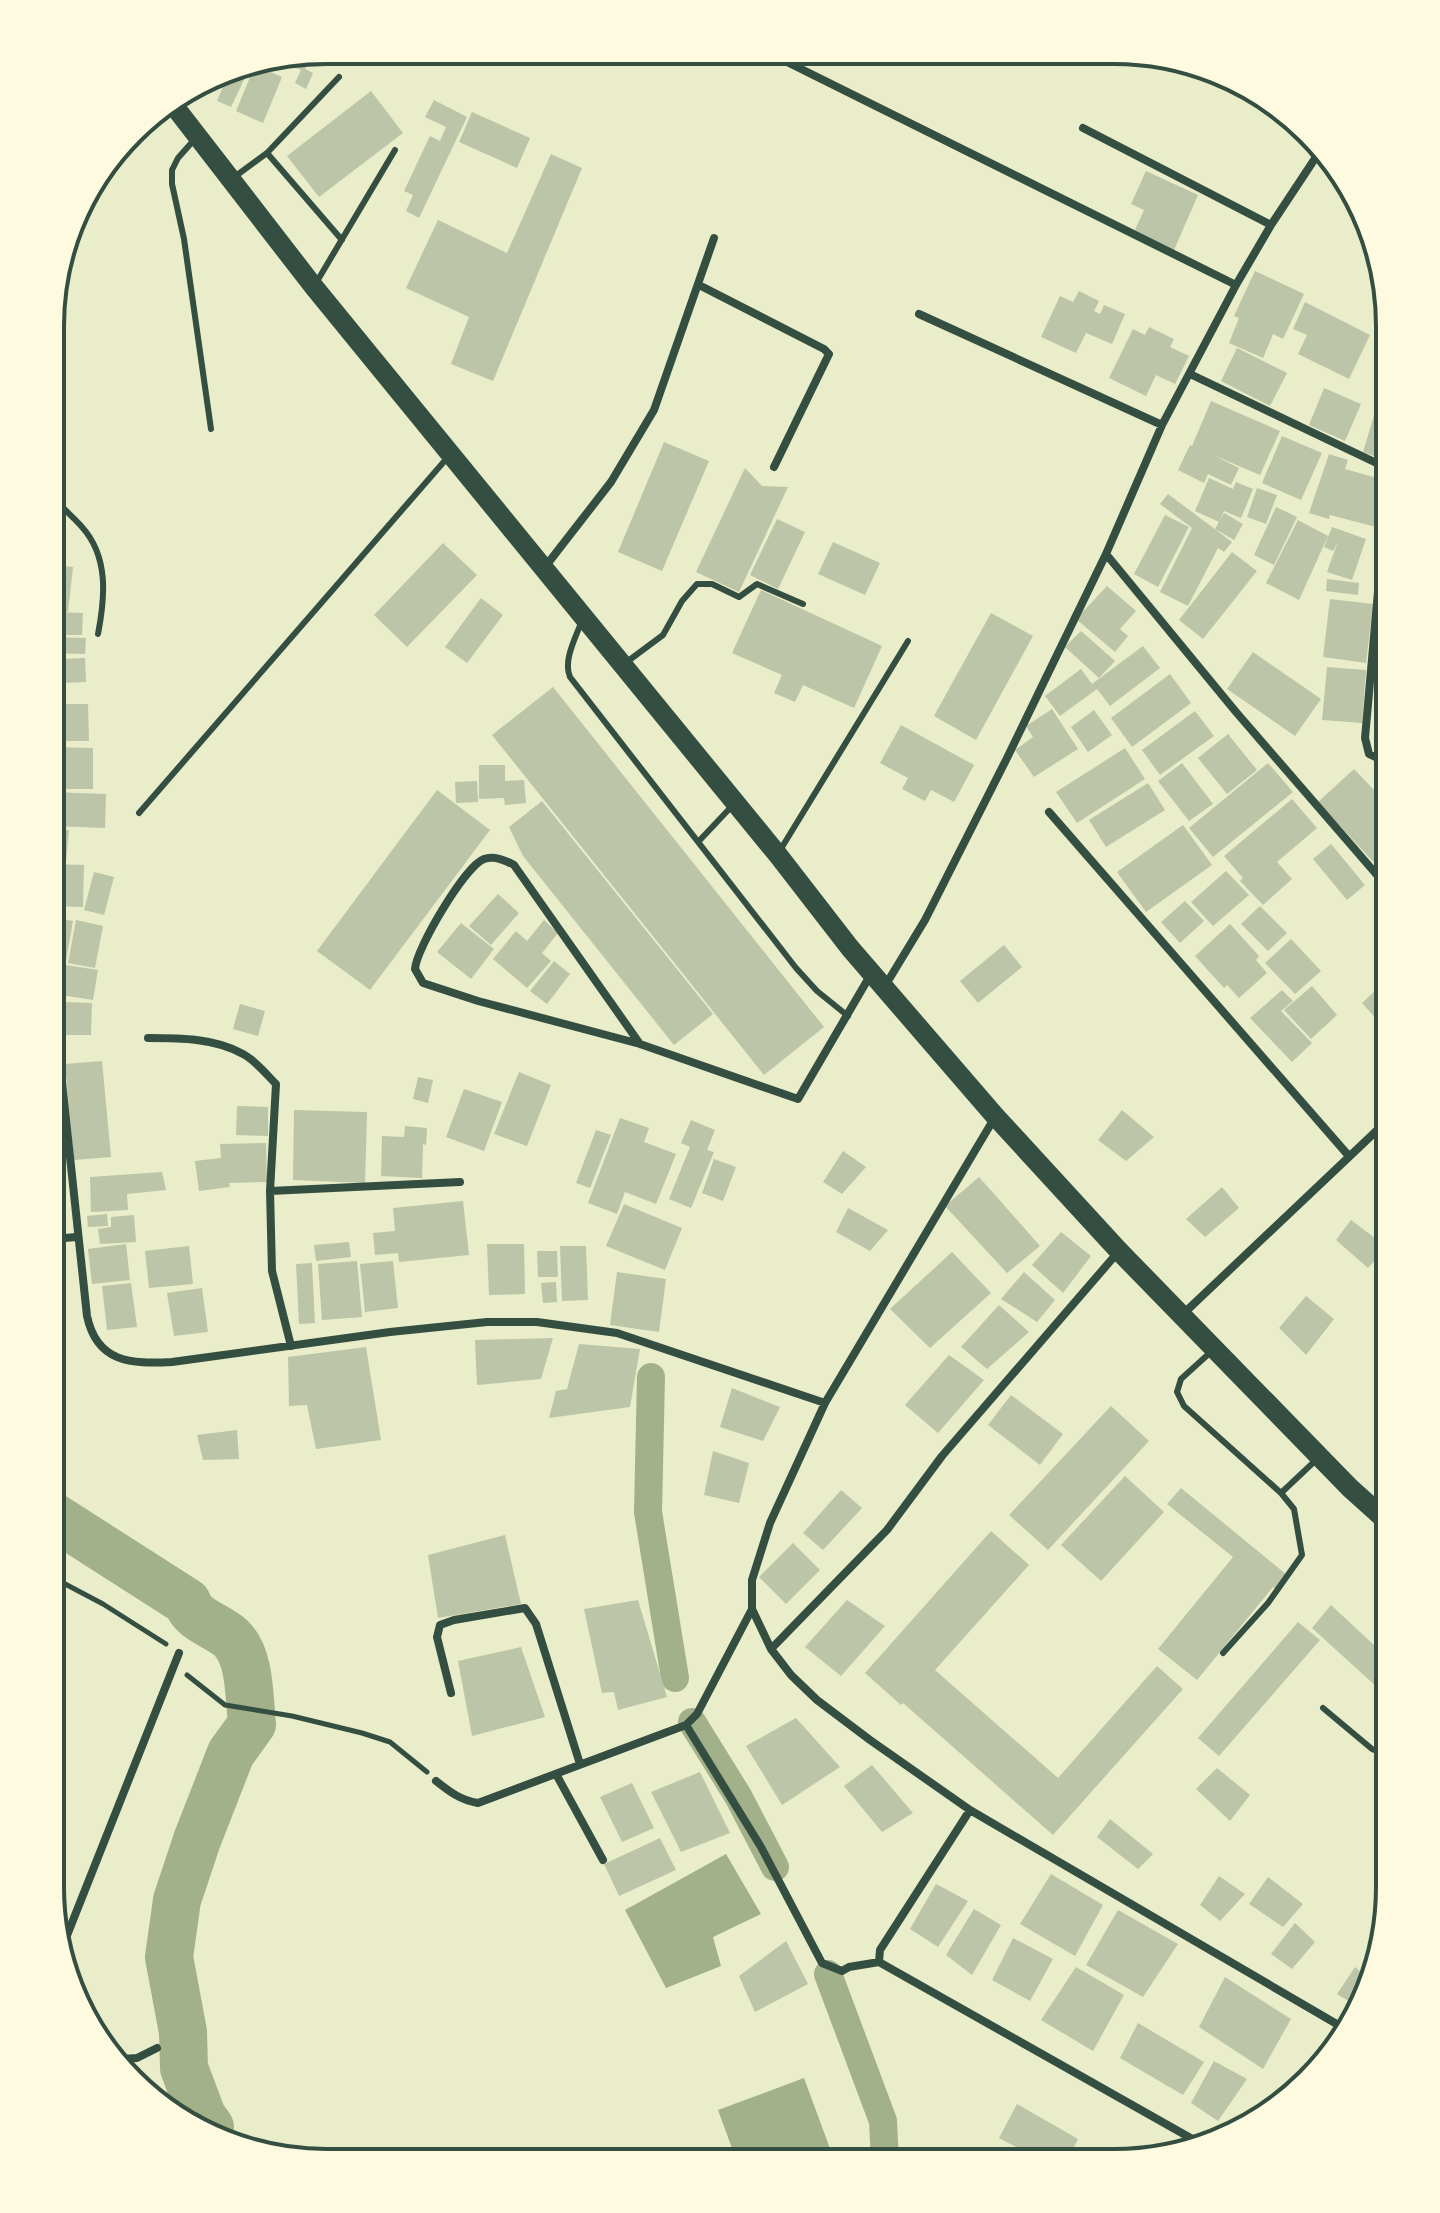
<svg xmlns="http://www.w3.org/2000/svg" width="1440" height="2213" font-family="Ubuntu,sans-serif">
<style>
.water{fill:#a3b18a}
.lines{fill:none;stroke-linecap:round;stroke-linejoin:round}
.stream{stroke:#a3b18a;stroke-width:8}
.canal{stroke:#a3b18a;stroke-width:28}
.river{stroke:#a3b18a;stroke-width:48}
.building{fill:#bcc5a7}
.path{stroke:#344e41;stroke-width:5}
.service{stroke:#344e41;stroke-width:6}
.minor{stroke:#344e41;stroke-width:8}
.primary{stroke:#344e41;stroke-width:20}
.rim{fill:none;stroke:#344e41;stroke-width:4}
</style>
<rect width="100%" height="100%" fill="#e9edc9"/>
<!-- water -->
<path class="water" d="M726,1854L761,1914L713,1937L721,1966L666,1988L625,1910Z
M804,2078L835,2162H737L718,2110Z"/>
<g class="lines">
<!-- stream -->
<path class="stream" d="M50,1720L57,1657L50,1641"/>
<!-- canal -->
<path class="canal" d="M651,1377L648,1512L675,1678
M692,1722L738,1796L775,1867
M828,1974L883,2121L885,2162"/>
<!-- river -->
<path class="river" d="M51,1515L187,1602C193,1621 217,1625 231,1638C251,1657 249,1699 252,1724L231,1753L197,1840L177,1900L169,1957L183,2032L184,2068L202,2116L210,2127"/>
</g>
<!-- building -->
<path class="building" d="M315,52L305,69L313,73L306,89L295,83L301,70L277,60Z
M251,65L231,107L217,101L228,75L220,71Z
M255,65L282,77L263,123L236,111Z
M371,91L403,133L319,197L287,156Z
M434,100L467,117L419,218L406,211L413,195L404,191L430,136L440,141L446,127L425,117Z
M472,112L530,138L517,168L459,142Z
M551,154L582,168L493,381L451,364L469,317L406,288L438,220L507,253Z
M1146,171L1198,195L1174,250L1134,232L1144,210L1131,204Z
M1255,271L1304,294L1283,339L1273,334L1263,358L1229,343L1239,318L1234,316Z
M1079,291L1099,301L1094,311L1100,314L1104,305L1125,314L1112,344L1086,333L1076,353L1041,337L1060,296L1073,302Z
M1305,302L1370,335L1349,379L1298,354L1307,335L1293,329Z
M1149,327L1174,339L1170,347L1189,356L1175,384L1156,375L1146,396L1109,378L1133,329L1145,335Z
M1237,348L1287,373L1270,406L1221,381Z
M1324,388L1361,404L1345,441L1309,425Z
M1211,401L1280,431L1260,475L1213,455L1239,468L1231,485L1208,474L1204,483L1178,470L1190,445L1192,446Z
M1375,412L1390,417L1379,458L1363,452Z
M1282,436L1322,453L1301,500L1262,483Z
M664,442L709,461L662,571L618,552Z
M1329,454L1348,460L1345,469L1381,479L1376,527L1330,515L1329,519L1309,513Z
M745,468L762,486L788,487L739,592L696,572Z
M1209,478L1233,489L1236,482L1253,489L1241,518L1224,511L1219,522L1195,511Z
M1257,488L1277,495L1266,524L1247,517Z
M1168,494L1232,542L1224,552L1218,548L1188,606L1160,592L1192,528L1160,504Z
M1276,507L1297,517L1274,565L1254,555Z
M1224,513L1243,524L1234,540L1215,529Z
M1165,515L1189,527L1158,587L1134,574Z
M777,519L805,532L778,589L750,575Z
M1298,520L1328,536L1299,600L1266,583Z
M1332,527L1366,539L1352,580L1327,572L1338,541L1333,551L1324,547Z
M833,542L880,563L865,595L818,574Z
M443,543L477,575L407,647L374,615Z
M1232,552L1257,571L1203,639L1179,620Z
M52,565L73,567L68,612L52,610Z
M1327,579L1359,583L1358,595L1326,591Z
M1107,586L1136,611L1120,629L1128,636L1115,652L1076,619Z
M761,590L882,646L854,708L803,685L795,702L774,693L782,675L732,653Z
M481,598L503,615L467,663L445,647Z
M1330,599L1373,604L1366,663L1323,657Z
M52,612L83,613L82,635H52Z
M991,613L1033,636L976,740L934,716Z
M1081,631L1115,661L1099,678L1065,647Z
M52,637L86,638L85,654L52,653Z
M1143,646L1160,668L1110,706L1097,689L1060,716L1045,696L1081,669L1092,684Z
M1253,652L1321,699L1295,736L1227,689Z
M85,658L86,682L63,683V659Z
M1327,667L1366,670L1362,723L1322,720Z
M52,671L60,672L59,700H52Z
M1170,674L1191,703L1132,747L1111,718Z
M553,687L824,1027L764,1075L492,735Z
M52,704H88L89,741H52Z
M1052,709L1078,749L1034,777L1015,750L1033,737L1026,726Z
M1094,710L1112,735L1088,752L1071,727Z
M1195,711L1214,736L1160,775L1142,750Z
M901,725L974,765L954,802L931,790L925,801L902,789L908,778L880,763Z
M1228,734L1257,770L1227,794L1198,758Z
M52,747L93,748V789H52Z
M1125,748L1145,779L1077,823L1056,792Z
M1182,763L1213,804L1189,821L1158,781Z
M1268,763L1293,792L1213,857L1189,828Z
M479,765H505V781L524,780L526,803L505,805L504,798L479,799Z
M1354,769L1390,807V858L1379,868L1318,802Z
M477,781L478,802L456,803L455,782Z
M1148,783L1165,810L1106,847L1089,820Z
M437,790L490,830L370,990L317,951Z
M52,792L106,794L105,828L52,826Z
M1292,799L1317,828L1277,862L1292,879L1263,905L1240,881L1243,878L1224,856Z
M542,801L713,1014L674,1045L523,856L509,827Z
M1183,825L1212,865L1146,912L1117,872Z
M52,829L69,830L66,862L51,860Z
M1331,844L1365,885L1347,900L1313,859Z
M51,864L84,865L83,907L51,906Z
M1226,871L1249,895L1213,926L1191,902Z
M94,872L114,877L104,915L84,910Z
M498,894L519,913L491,945L469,926Z
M1185,901L1204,921L1180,943L1161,922Z
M1260,906L1287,933L1268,951L1241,924Z
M51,917L73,921L66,961L51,958Z
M76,920L103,926L95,968L68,963Z
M544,920L558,933L542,953L551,961L527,988L493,959L516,931L527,941Z
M461,923L494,949L471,979L437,952Z
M1230,924L1259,956L1256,960L1267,973L1239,998L1227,985L1224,988L1195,956Z
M1291,939L1321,971L1295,994L1265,963Z
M1004,945L1022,967L978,1003L960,981Z
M554,961L570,974L547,1004L530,991Z
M51,964L59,965L60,1002L51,1003Z
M66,965L98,970L93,1000L61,995Z
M1390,977V1030L1388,1032L1362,1003Z
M1312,986L1337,1015L1311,1039L1284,1010Z
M1282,990L1293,1001L1281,1011L1312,1043L1292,1062L1250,1018Z
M63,1002L92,1003L91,1035H62Z
M240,1004L265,1011L258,1036L233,1029Z
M51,1008H60L59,1035L51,1034Z
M102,1061L111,1157L74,1160L65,1064Z
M519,1072L551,1085L527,1146L494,1134Z
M418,1077L433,1080L428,1103L413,1099Z
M464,1089L502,1102L484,1151L446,1137Z
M237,1106L268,1107V1136L236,1135Z
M294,1110L367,1112L365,1183L293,1180Z
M1122,1110L1154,1137L1126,1161L1098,1140Z
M620,1118L649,1128L644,1142L676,1154L656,1204L625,1192L617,1214L588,1203Z
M691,1120L715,1130L707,1150L714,1152L691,1208L669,1199L690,1147L681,1143Z
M405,1126L427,1128L426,1145L423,1144L422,1178L381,1176L382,1136L404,1137Z
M596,1130L611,1135L590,1188L576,1183Z
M266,1143L267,1182L229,1183L230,1187L199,1191L195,1161L221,1158L220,1144Z
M843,1151L866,1167L842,1194L823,1182Z
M714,1159L736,1167L723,1201L702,1193Z
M162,1172L166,1190L127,1194L128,1210L91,1212L90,1177Z
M51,1173H54L59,1218L51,1219Z
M979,1177L1040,1246L1007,1273L945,1206Z
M1222,1187L1239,1208L1205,1237L1186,1219Z
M463,1201L469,1255L399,1262L398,1253L375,1255L373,1233L395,1231L393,1208Z
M624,1204L682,1228L665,1270L606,1246Z
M848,1208L888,1230L870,1251L836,1232Z
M107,1214L108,1226L88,1227L87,1216Z
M134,1215L136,1242L100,1244L98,1229L111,1227V1217Z
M1351,1220L1387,1247L1368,1268L1336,1240Z
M1061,1232L1091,1256L1063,1293L1032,1265Z
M349,1242L351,1257L316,1261L314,1245Z
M61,1243L63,1276H56L65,1329L51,1331V1244Z
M126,1244L130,1280L92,1284L88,1249Z
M487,1244H524L525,1294L489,1295Z
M189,1246L193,1284L149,1288L145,1251Z
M560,1246H586L588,1300L562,1301Z
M537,1251H557L558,1277H538Z
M952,1252L991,1293L930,1348L890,1309Z
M357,1261L362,1317L322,1320L318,1264Z
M393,1261L398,1308L365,1312L360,1264Z
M312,1263L315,1323L299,1324L296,1264Z
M617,1272L666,1279L659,1332L610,1325Z
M1024,1272L1055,1300L1037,1322L1001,1299Z
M556,1282L557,1302L543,1303L541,1283Z
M131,1283L137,1327L107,1330L102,1286Z
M202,1288L208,1332L174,1336L167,1293Z
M1306,1296L1334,1319L1306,1355L1279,1328Z
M999,1305L1029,1332L987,1369L961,1347Z
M553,1338L541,1379L477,1385L475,1340Z
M579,1344L640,1349L630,1407L549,1418L556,1391L567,1389Z
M366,1347L381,1440L316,1449L307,1405L289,1406L288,1357Z
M949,1355L984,1380L938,1433L905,1405Z
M732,1388L780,1407L763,1441L720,1427Z
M1011,1395L1063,1434L1040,1465L988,1425Z
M1111,1406L1149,1441L1048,1550L1009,1515Z
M237,1430L239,1459L203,1460L197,1435Z
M713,1451L749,1463L739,1503L704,1495Z
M1125,1476L1164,1512L1101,1581L1061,1545Z
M1181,1488L1287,1575L1275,1589L1273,1587L1197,1680L1158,1649L1233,1557L1167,1504Z
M841,1490L862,1508L823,1550L803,1533Z
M991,1531L1029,1565L935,1670L1058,1778L1157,1666L1183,1689L1053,1835L903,1703L901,1705L865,1673Z
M505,1535L521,1604L438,1618L428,1555Z
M793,1543L820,1570L786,1604L759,1577Z
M638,1600L667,1697L618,1710L614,1692L602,1693L584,1609Z
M847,1600L885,1626L841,1676L805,1647Z
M1331,1605L1389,1659V1698L1312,1628Z
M1298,1622L1320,1640L1219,1756L1198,1738Z
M521,1647L545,1717L472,1736L458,1661Z
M796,1718L840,1767L782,1805L746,1746Z
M872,1765L913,1813L882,1832L844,1786Z
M1217,1768L1250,1795L1230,1821L1196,1789Z
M700,1772L730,1833L681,1852L651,1792Z
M632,1783L654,1828L622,1842L600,1797Z
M1110,1819L1153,1854L1138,1869L1097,1837Z
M660,1838L676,1870L619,1896L604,1864Z
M1051,1874L1103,1905L1075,1956L1020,1924Z
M1219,1876L1245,1894L1220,1921L1200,1905Z
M1268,1877L1303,1904L1283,1927L1249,1904Z
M936,1884L968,1901L938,1947L910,1929Z
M974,1909L1001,1925L972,1975L946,1955Z
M1118,1910L1178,1944L1143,1997L1086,1965Z
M1295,1923L1315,1942L1292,1969L1271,1954Z
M1013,1938L1053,1959L1030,2001L992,1980Z
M786,1941L808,1984L755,2012L739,1976Z
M1076,1967L1124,1995L1093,2051L1041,2020Z
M1355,1967L1372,1981L1369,1992L1360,2008L1337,1994Z
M1225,1977L1291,2019L1263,2069L1199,2027Z
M1138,2023L1204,2062L1183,2095L1120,2058Z
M1214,2061L1247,2079L1218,2121L1191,2103Z
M1017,2104L1078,2139L1066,2163H1046L999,2138Z"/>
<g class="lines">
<!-- path -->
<path class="path" d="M50,1576L103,1604L166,1644
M187,1675L225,1705L292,1716L362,1733L390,1742L427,1772"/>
<!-- service -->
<path class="service" d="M128,140L170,106
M194,140L178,158L172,170V184L184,239L211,429
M267,153L342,240
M233,178L267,153L339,77
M316,283L395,150
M52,495C61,507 72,516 82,527C109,557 105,598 98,634
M581,623C575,639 563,661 570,677L796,968L817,991L848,1016
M624,664L663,635L682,601L697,584H712L739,597L757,584L803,604
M139,813L448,457
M699,841L732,806
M779,852L908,641
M1213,1350L1181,1379L1177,1392L1184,1406L1281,1493L1294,1509L1302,1555L1268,1603L1223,1653
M1281,1493L1316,1460
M1323,1708L1372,1749L1389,1756"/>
<!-- minor -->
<path class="minor" d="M779,58L1236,285
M1083,128L1271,225
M699,285L824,349L829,354L774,467
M919,314L1162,425
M1190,374L1389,469
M1106,554L1236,712L1390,890
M545,567L611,482L654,410L714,238
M1390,764L1369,754L1365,738L1390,456
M1049,812L1348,1155
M885,986L925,920L1007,758L1106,554L1162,425L1236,285L1271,225L1318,154
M148,1038C179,1038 215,1038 243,1054C255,1060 266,1074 276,1084L270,1191L272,1271L291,1346
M640,1044L514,865C505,860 494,855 484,859C465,866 416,949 415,969L423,983L478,1001L640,1044L798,1099L871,974
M62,1082L87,1316C97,1363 131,1364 172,1362L390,1332L487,1322H537L617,1333L825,1403
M995,1117L825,1403L770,1523L752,1580V1609L771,1649L791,1675L817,1700L870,1740L970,1810L1347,2030
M270,1191L460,1182
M51,1239L77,1237
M1182,1315L1390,1118
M771,1649L887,1530L942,1456L1119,1251
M451,1693L437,1637L440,1625L454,1620L525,1608L536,1624L580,1764
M686,1725L761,1847L822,1963L842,1971L849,1967L879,1962L1203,2145
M556,1774L603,1860
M436,1781C450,1792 460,1800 478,1803L686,1725L697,1714L752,1609
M62,1948L179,1653
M879,1962L880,1950L970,1810
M122,2059L137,2058L157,2048
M1308,2074L1340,2026"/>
<!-- primary -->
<path class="primary" d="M171,102L314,287L778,855L850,948L995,1116L1119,1251L1350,1488L1390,1524"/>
</g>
<!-- crop -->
<path d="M0 0H1440V2213H0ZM326 64H1114A262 262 0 0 1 1376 326V1887A262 262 0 0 1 1114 2149H326A262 262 0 0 1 64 1887V326A262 262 0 0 1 326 64Z" fill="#fefae0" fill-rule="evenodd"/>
<path class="rim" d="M326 64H1114A262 262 0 0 1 1376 326V1887A262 262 0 0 1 1114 2149H326A262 262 0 0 1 64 1887V326A262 262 0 0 1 326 64Z"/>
</svg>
